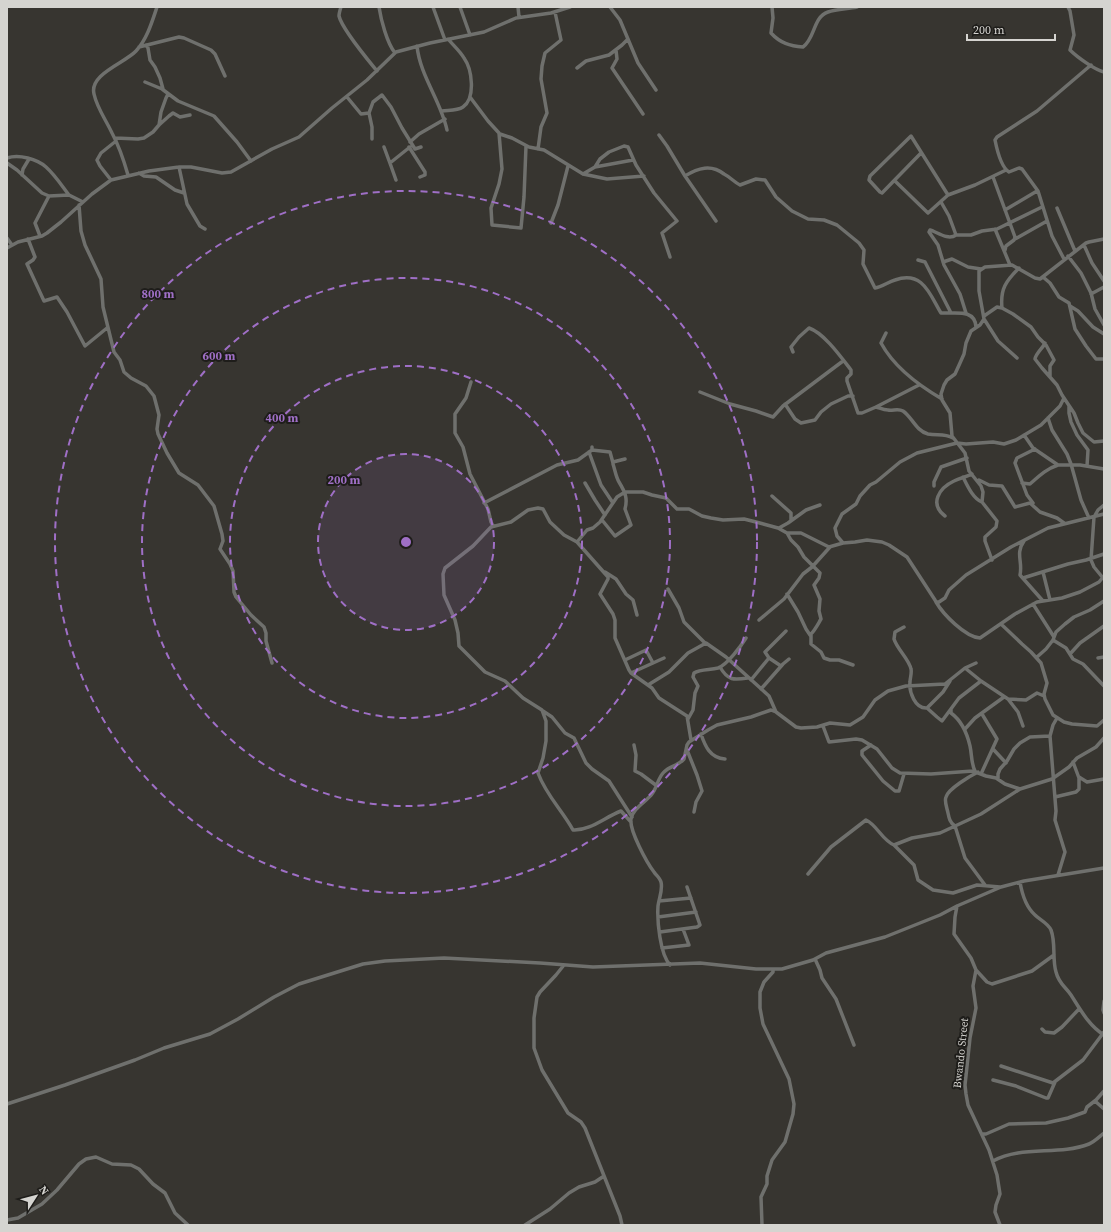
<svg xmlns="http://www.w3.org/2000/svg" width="1111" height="1232" font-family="'Source Serif 4',serif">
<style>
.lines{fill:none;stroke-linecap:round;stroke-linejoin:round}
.minor{stroke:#6f706d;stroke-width:3.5}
.ring{fill:none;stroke:#9f6fc6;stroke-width:2;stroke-dasharray:7 5}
.labels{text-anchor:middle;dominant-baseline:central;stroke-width:4;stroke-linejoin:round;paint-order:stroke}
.street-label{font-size:11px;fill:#d5d4d0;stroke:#1e1d1a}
.centre{fill:#9f6fc6;stroke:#1e1d1a;stroke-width:2}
.ring-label{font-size:12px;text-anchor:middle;font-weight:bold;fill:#9f6fc6;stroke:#1e1d1a;stroke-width:4;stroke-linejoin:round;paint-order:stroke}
</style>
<rect width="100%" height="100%" fill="#373530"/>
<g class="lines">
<!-- minor -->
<path class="minor" d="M341,7C340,10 339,13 339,16C342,29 368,60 377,71
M379,7C381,20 387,43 395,53
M433,7L445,40
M460,7L470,35
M518,7L519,17
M610,7L620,20L638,63L656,90
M772,7L773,18L771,33C780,43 790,46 803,47C815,39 813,17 828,12C837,9 848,9 857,7
M1068,7L1070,11L1074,35L1070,50C1077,57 1095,70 1104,72
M146,45L148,48L150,60L155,67L160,78L163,89
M417,46C420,76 441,101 447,130
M139,47L179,37L184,38L211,50L215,54L225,76
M616,50L617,59L612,68L643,114
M577,68L586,61L609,55L622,45L628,39
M145,82L162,89L178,101L214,116L237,142L251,161
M347,97L361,114L369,113
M470,97L488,121L499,133L502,169L499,184L491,208L492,225L521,228L524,197L526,146
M442,111C448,110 457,111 463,107C476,98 472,69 464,58C460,51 453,45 448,39
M159,125L169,116L173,113L180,117L190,115
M500,134L512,138L529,147L544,150L583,174L607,179L644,176
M659,135L667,146L685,176L716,221
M115,138L138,139L144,138L153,132L159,125L161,112L166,98L168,94
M372,139V127L369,113L373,102L382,95L391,107L402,128L415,149L421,147
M410,142L419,134L445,119
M384,147L391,166L396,180
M409,147L425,172V175L420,177
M538,149L541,127L547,113L541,79L542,66L545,53L561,40L555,12
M921,153L882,193L880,192L869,180L870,176L911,136L948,195
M7,158C19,154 37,159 46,167C55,175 62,186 69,195
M7,163L17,170L42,193L49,196L69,195L83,202
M390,163L410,147
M179,167L187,204L200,226L205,229
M595,167L633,160
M139,173L144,176L156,177L175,190L184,193
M583,174L595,167L600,159L609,152L624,146L628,147L636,165L654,193L677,221L662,233L670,257
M22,175L23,169L29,159
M128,175C124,161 119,146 112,133C106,120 97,108 94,94C89,74 125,63 136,51C147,39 152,22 157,7
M685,176C698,168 711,164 724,174C730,177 734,182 740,185L756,179L765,180L776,197L792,211L808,219L824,220L837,225L859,243L864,250L863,264L875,288C882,287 888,282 895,280C923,270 930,295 941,313C954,314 975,308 976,327
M993,177L1015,237L1014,240L1006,246L1005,250
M111,180L100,166L97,160L101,153L116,141
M895,181L928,213L948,195L975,185L1006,170
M941,202L949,216L956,235H971L982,231L997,229L1042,207
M79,205L81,231L85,245L101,279L103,307L114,352L120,360L124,372L131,378L146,386L154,396L159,415L157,429L158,434L167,453L179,473L198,485L214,506L222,534L223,541L220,549L230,564L233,571L234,592L236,597L251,615L264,627L266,633V641L272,663
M1057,208L1075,251
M1005,210L1037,191
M551,223L558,205L568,166
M995,229L1010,265
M956,235C949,240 940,234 933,231L930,230L929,232L938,245L944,265L960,294L966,313
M40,236L35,223L49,196
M7,238L12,245
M28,239L35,257L33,260L27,264L44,301L57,297L67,312L85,346L107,328
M1015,239L1047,221
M1084,245L1092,263L1104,281
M7,248L18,242L42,236L47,233L61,222L92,194L111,180L149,171L179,167H191L222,173L231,172L272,149L299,137L332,108L367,80L396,52L430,43L484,32L516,18L551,13L570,7
M1068,256L1081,273L1091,293L1095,309L1104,325
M1064,259L1052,236L1038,191L1022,169L1019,168L1009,172C1001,167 997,150 995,140L997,137L1037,111L1091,65
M918,260L925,262L951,313
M943,262L952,259L968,267L981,269
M1043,277L1050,283L1059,297L1069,303L1075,329L1086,346L1096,359H1104
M1091,294L1104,287
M1070,306L1078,311L1093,327L1104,334
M1002,308C1000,289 1006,281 1019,268
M984,316L997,307L1002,308L1013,314L1031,327L1038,337L1046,345L1053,358L1054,360L1050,366V376
M984,319L998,341L1017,358
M886,333L881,343C894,367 918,385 942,399
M1045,343C1043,348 1036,353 1035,359L1042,368L1057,385L1062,395L1074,413L1078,423L1083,433L1094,442L1104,441
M793,352L791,347L799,337L809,328C824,333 841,357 851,370V374L847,378V381L858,413H862L876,407C880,408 883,410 888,410C893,411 898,408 903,411C912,417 916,431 928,434C937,436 944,433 953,438
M471,382L466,398L455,414V433L463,447L470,474L488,509L491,522L493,526
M700,392L730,404L756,411L773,417L783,406L843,361
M785,404L795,419L801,423L815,420L821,412L831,404L848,396H853
M1069,406V413L1071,422L1077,435L1088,450L1087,466
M876,407L919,385
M1048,418L1052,430L1067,454L1071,464
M1024,435L1033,448L1058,465H1080L1104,469
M592,447V450L610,452L613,463
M589,452L601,485L613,503
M1071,464L1081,500L1089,518
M963,477C967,485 973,499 982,502
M979,480L989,485L1002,486L1015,507L1030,503L1040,512L1057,518L1064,523
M585,483L595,500L605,515
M1022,483L1030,484C1039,476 1046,469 1058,465
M934,486V482L941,467L967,458
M772,496L791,513V520
M484,503L557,465L578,460L592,450
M1033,503L1027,495L1015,463L1017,458L1035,449
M945,516C929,504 939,488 954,481C960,478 966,477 972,474
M602,520L615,536L631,525L625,509C628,498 625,492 619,482C616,477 615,470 613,464V462L625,459
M779,528L788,523L806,510L820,505
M787,533L791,540L798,547L804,557L820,573L819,578L814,585L820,599L819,611L821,619C818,624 815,630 811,634V644L821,652L824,658L830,660H839L853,665
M1024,541C1015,554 1023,561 1020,575L1043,601
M577,542L587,530L593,528L600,522L617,497L625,492H643L652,495L666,498L677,509H689L702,516L711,518L723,520L744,519L756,522L778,528L787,533H801L829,547L843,543L855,542L867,540L882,542L889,545L907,557L935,600L936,602H939L945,598L949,590L966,575L1011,547L1048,528L1104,514
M843,543L837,536L835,528L842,514L856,504L860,496L870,485L876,482L900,462L917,453L957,443L966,444L993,442L1004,444L1016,440L1041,425L1060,406L1064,398
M992,560L985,541V537L996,527L997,521L982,502L983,492L981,486L969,471L965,453L952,436L950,413L942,400L941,394L944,385L947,380L955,374L960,363L964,354L966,343L971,331L980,325L984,319L979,291V271L985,267L1012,265L1035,278L1040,279L1086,243L1089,242L1104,239
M605,572L616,579L626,594L633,600L637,615
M1043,572L1050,600
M1023,578L1068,564L1086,560L1104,554
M1103,578L1094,567L1091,560L1094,517L1098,510L1104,505
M668,589L679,608L684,622L705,643
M787,594L798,612L806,629L810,635
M936,602C943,614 965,637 980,638L1015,614L1037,602L1062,598L1080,592L1099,582L1104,576
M1033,604L1054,637
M759,620L784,599L803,574L812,567L830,547
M1001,624L1022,644L1031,652L1041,663L1047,683L1044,694L1045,699L1053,715L1064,722L1072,724L1097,726L1104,720
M904,627L895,632L894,639C897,649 909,659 911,669C912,673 910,678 910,682C909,692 915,709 927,708L943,692L950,681
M1053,640L1066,648L1073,659L1083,664L1104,686
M1070,654L1080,643L1104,626
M1037,657L1046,649L1053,640L1056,632L1065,624L1074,617L1090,610L1104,601
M1098,658L1104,657
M625,660L646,650L653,663
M781,666L769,658L765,652L786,631
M720,667C728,681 734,680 748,678
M965,668L981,681L1008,699L1026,700L1037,693L1044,696
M631,673L664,658
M751,680L769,658
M648,685L669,672L688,653L706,643L726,657L769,696L776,712
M761,689L783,664L789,659
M1008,699L1018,712L1023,726
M927,708L937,717L942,721L959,698L981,681
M951,709V713C962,721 967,733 970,746C972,755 971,763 975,771
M543,711L552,717L565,733L574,738L586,763L592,769L609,781L632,817
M1057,718L1053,725L1050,736L1056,811L1055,820L1065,852L1058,875
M688,719L693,710L695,693L698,686L693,677L694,673C700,669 710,670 718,668C727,665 741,646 746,638
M823,726L829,742L856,739L862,740L877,749L892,768L900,773L931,774L973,771L986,776L996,778L1005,784L1020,789
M965,729L975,718L1004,697
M701,734C705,746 710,758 725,759
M634,745L636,755L635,771L641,774L657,786
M871,745L862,751V755L883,781L895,791H899L904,774
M993,749L1006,763
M687,750L697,775L702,791L696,802L694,812
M978,772C970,776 948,789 946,797C944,801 947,808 948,813C949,818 950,823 955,826L965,858L985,885
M981,774L997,739L982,714
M1079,777L1087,782L1104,779
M998,779V774L1000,769L1007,761L1014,749L1020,743L1030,737L1050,736
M1055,797L1076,792L1079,789V778L1073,762
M631,822L621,811C605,817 590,831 573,830C562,810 546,795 538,773L543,758L546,741V721L542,710L523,698L505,681L485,672L459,646L458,633L455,620L444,595L443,574L445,568L473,546L491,527L511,522L528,510L538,508L543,509L550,522L564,535L577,542L608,577V579L600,594L613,614L615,620V638L629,670L631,673L652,688L659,698L687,716L691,740
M894,845L914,865L918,880L933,890L953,893L977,885L1000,887
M808,874L831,847L866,820C877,825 882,840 894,845L912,838L940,833L981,814L1020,789L1052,779L1069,767L1077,758L1096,747L1104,738
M1020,882C1022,894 1026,907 1035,915C1040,920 1048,923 1051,930C1056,943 1052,959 1056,972C1059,984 1065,986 1071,995C1080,1009 1089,1026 1104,1035
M659,901L691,898
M957,906L955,917L954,934L971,958L976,970L973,986L976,1008L970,1038L965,1085L966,1094L968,1105L989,1150L997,1175L1000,1194L996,1205L995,1212L1000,1225
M658,917L696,912
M660,932L697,927L700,925L687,887
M662,948L689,945L683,929
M815,959L820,970L822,978L836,999L854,1045
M564,965L556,975L540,992L537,997L534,1018V1048L542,1070L568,1113L581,1122L585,1128L620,1216L622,1225
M670,965C660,954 657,921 658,906C659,898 663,890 661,882C660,878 656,875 654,872C647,863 629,830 631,819C633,808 646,802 652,794C657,788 658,777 664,772C670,766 678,766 684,759L687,745L689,742L708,730L717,725L751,717L771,710L776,712L796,727L801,728L817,727L830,723L850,725L863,717L875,700L888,691L906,686L945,684L965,668L976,663
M976,970L987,982L992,984L1032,971L1054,955
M1104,1001L1103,1010L1104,1013
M1042,1029L1045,1032L1054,1033L1062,1027L1079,1009
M1001,1066L1053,1083L1083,1060L1104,1032
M993,1080L1016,1086L1046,1098H1048L1055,1082
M1095,1101L1104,1109
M7,1104L65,1085L135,1060L164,1048L210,1034L238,1019L274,997L299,984L363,964L385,961L444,958L540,963L593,967L700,963L756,969H782L813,960L826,953L885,937L940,915L957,906L1001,887L1024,881L1104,868
M982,1134H986L1009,1124L1046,1123L1068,1118L1085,1112L1087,1107L1096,1100L1104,1091
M993,1161C1022,1145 1058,1156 1089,1144C1094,1142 1099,1137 1104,1133
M7,1220L18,1218L42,1204L57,1190L79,1164L86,1159L96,1157L112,1164L131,1165L139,1169L153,1184L165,1193L175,1213L188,1225
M525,1225L550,1209L569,1193L579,1187L595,1182L604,1176
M762,1225L761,1197L767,1184V1176L772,1160L785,1142L793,1114L794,1104L789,1079L763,1024L760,1008V992L764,982L773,972V970"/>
</g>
<!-- distance rings -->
<circle cx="406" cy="542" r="88" fill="#9f6fc6" fill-opacity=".12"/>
<g class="ring">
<circle cx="406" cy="542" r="88"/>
<circle cx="406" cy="542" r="176"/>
<circle cx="406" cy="542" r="264"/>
<circle cx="406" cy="542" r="351"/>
</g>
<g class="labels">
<!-- street labels -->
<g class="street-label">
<text transform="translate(961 1053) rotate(-84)">Bwando Street</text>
</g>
</g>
<circle cx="406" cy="542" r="6" class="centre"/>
<g class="ring-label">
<text x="158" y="298">800 m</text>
<text x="219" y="360">600 m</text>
<text x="282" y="422">400 m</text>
<text x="344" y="484">200 m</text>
</g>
<!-- border -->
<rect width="1111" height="1232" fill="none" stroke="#d5d4d0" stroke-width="16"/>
<!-- north arrow -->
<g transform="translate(36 1196) rotate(54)" stroke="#1e1d1a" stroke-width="3" paint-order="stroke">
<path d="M0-3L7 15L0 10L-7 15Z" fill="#d5d4d0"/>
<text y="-6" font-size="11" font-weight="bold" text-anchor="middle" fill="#d5d4d0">N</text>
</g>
<!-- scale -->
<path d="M967 34v6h88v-6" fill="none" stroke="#d5d4d0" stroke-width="2"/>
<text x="973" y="34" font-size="12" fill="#d5d4d0" stroke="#1e1d1a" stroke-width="3" paint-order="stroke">200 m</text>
</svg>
